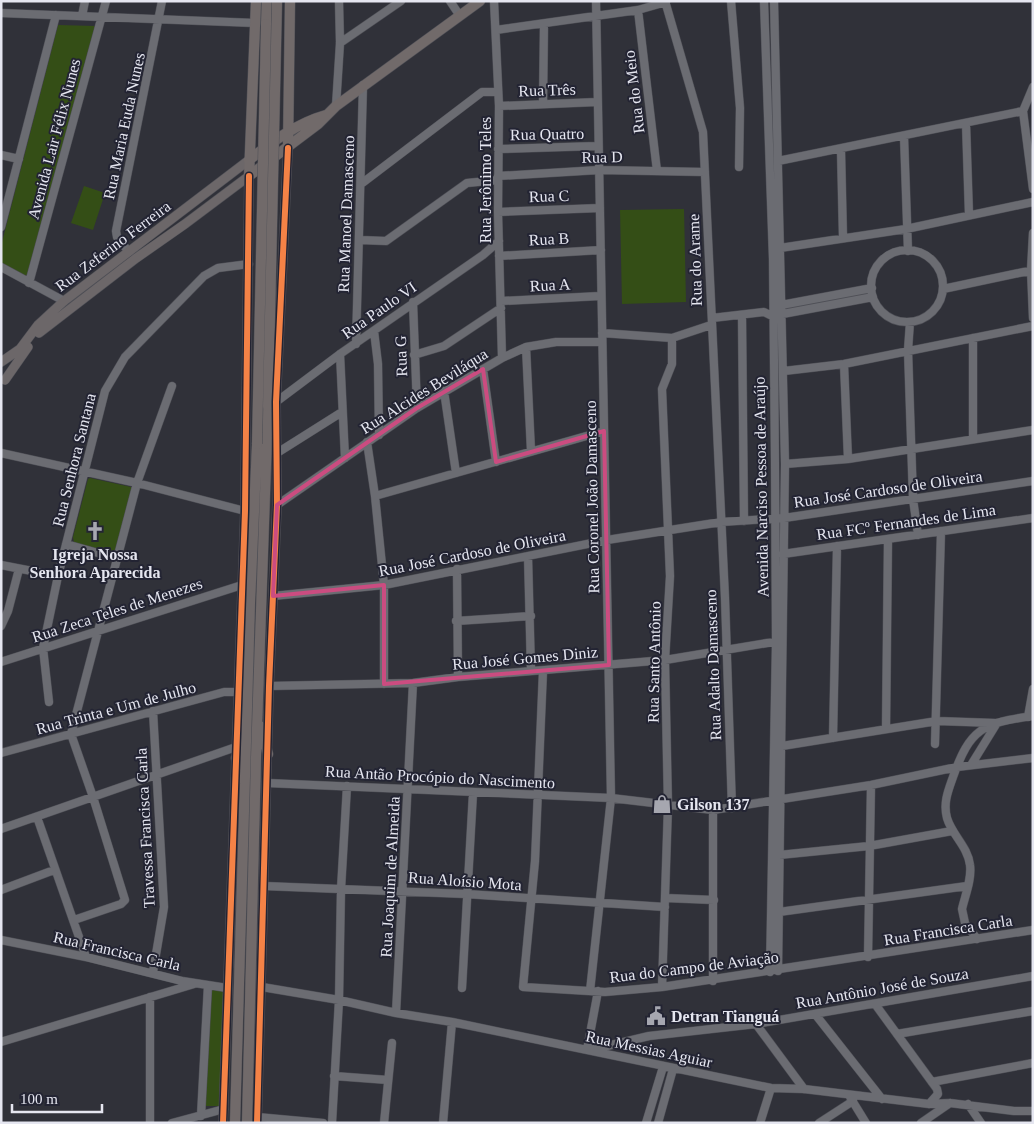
<svg xmlns="http://www.w3.org/2000/svg" width="1034" height="1124" font-family="Georgia,serif">
<style>
.green{fill:#344e16}
.lines{fill:none;stroke-linecap:round;stroke-linejoin:round}
.minor-casing{stroke:#4e4f56;stroke-width:9}
.major-casing{stroke:#4e4f56;stroke-width:10}
.highway-casing{stroke:#4e4f56;stroke-width:11}
.minor{stroke:#6b6c72;stroke-width:8}
.major{stroke:#6c6769;stroke-width:9}
.highway{stroke:#716a6a;stroke-width:10}
.highway-bridge-casing{stroke:#4e4f56;stroke-width:11;stroke-linecap:butt}
.highway-bridge{stroke:#716a6a;stroke-width:10}
.cycleway-casing{stroke:#232433;stroke-width:9}
.cycleway{stroke:#f48246;stroke-width:6}
.marked{fill:none;stroke:#cb4c80;stroke-width:4;stroke-linejoin:round}
.labels{text-anchor:middle;dominant-baseline:central;stroke-width:4;stroke-linejoin:round;paint-order:stroke}
.street-label{font-size:16px;fill:#e5e6f0;stroke:#232433}
.poi-label{font-size:16px;font-weight:bold;fill:#e5e6f0;stroke:#232433;text-anchor:start}
</style>
<rect width="100%" height="100%" fill="#303139"/>
<!-- green -->
<path class="green" d="M58,25L95,26L27,278L1,266V246Z
M84,186L105,193L93,230L71,223Z
M684,209L686,302L622,304L620,210Z
M90,478L131,487L133,489L115,555L74,543L73,537L88,479Z
M209,988L225,990L221,1106H203Z"/>
<g class="lines">
<!-- minor casing -->
<g class="minor-casing">
<path id="minor" d="M450,1L460,16
M494,1L499,106L498,212L502,358
M665,1L703,132L725,598L732,808
M731,1L740,108L739,167
M764,1L773,259L775,463L776,642L770,972
M774,1L785,464L778,971
M638,10L657,171
M1,13L255,23
M82,16L85,1
M496,30L638,10L666,2
M340,43L401,1
M1033,87L1023,111L1033,189
M543,104L544,24
M336,106L340,43L339,1
M499,106L597,102
M966,123L969,215
M904,136L908,251
M498,149L597,146
M841,150L843,238
M1,155L19,159
M778,161L1023,111
M498,176L599,170L705,172
M361,184L482,92H498
M498,212L600,208
M1,227L56,15
M1033,233L1031,270L1033,318
M360,240L386,241L467,183L498,180
M780,248L906,229L1033,202
M871 286a36 36 0 1 1 72 0a36 36 0 1 1-72 0Z
M129,252L117,237L116,231L162,1
M499,256L601,250
M1,267L64,301
M29,283L106,1
M943,289L1033,270
M501,301L600,296
M413,302L417,408
M776,306L872,288
M742,315L744,521
M712,318L764,312L772,316L873,297
M910,322L908,350L913,499L918,535
M374,331L378,364L379,435
M602,333L672,338L711,325
M973,338V439
M356,344L363,85
M526,347L531,451
M340,354L345,458
M414,355L444,346L501,308
M844,364L848,459
M483,369L496,462
M784,371L844,364L1033,326
M444,391L456,473
M276,402L340,354L483,255L499,241
M367,442L375,496L384,585V684
M1,453L137,483L245,511
M277,453L342,412
M785,464L848,459L1033,430
M375,496L604,431
M277,505L417,408L502,358L526,347L556,342H602
M66,544L116,558
M783,554L1033,518
M528,556L531,671
M1,565L58,576
M457,569L458,677
M273,596L384,585L607,540L721,522L784,518L1033,481
M456,621L531,616
M1,626L8,611L19,569
M1,662L242,585
M543,671L535,861L523,987L605,992L662,987L1033,930
M269,686L413,683L458,677L665,660L779,641
M49,702L43,648L58,576L105,391L125,357L204,276L218,268L249,264
M153,711L164,907L153,972
M1028,717L1033,689
M886,729L888,539
M833,738L837,546
M935,744L941,531
M782,746L937,721L995,723
M1,753L224,692H238
M971,765L997,723
M267,783L611,798L713,810L871,785L957,767L1033,758
M713,810V981
M37,817L86,957
M1,829L236,747
M779,855L869,846L952,831
M264,886L466,894L665,907
M1,890L54,870
M665,898L714,900
M779,912L967,886
M74,920L121,904L125,900L93,797L71,734L137,483L172,386
M977,939L965,923L962,909C965,896 972,879 970,865C968,847 952,835 947,818C943,803 948,791 953,777C970,729 982,723 1033,716
M1,940L86,957L182,981L227,988
M868,957L871,785
M262,987L339,1000L396,1013L452,1022L771,1088L804,1089L929,1104L950,1103L1014,1111H1033
M662,987L668,806L665,660L670,576L662,389L672,364V338
M462,988L473,793
M590,991L611,798L596,1
M875,1004L937,1089L938,1094L929,1104
M396,1013L413,683
M815,1014L882,1099
M756,1024L804,1089
M897,1034L1033,1011
M1,1042L194,984
M587,1050L598,991
M590,1050L649,1036L756,1024L1033,976
M334,1076L388,1080
M932,1082L1033,1063
M850,1097L866,1123
M968,1104L981,1123
M201,1116L208,985
M257,1117L323,1123
M150,1123V997
M172,1123L224,1109
M332,1123L339,1000L341,889L347,786
M384,1123L392,1043
M443,1123L452,1022
M646,1123L663,1067
M658,1123L673,1069
M760,1123L771,1088
M819,1123L853,1101
M921,1123L950,1103"/>
</g>
<!-- major casing -->
<g class="major-casing">
<path id="major" d="M39,333L135,259L185,224L249,176
M1,362L20,349L38,325L64,301L249,160
M5,380L28,347
M223,1123L245,511L249,176
M257,1123L269,686L277,505L276,402L288,148"/>
</g>
<!-- highway casing -->
<g class="highway-casing">
<path id="highway" d="M266,24L267,1
M288,148L290,1
M249,160C272,142 297,123 326,115
M249,176L318,124L336,106L480,1
M249,176L256,1
M260,726L268,754
M236,758L241,779
M235,1123L250,603L257,444
M247,1123L256,757L268,406"/>
</g>
<!-- minor -->
<use href="#minor" class="minor"/>
<!-- major -->
<use href="#major" class="major"/>
<!-- highway -->
<use href="#highway" class="highway"/>
<!-- highway-bridge casing -->
<g class="highway-bridge-casing">
<path id="highway-bridge" d="M268,406L277,1
M257,444L266,24"/>
</g>
<!-- highway-bridge -->
<use href="#highway-bridge" class="highway-bridge"/>
<!-- cycleway casing -->
<g class="cycleway-casing">
<path id="cycleway" d="M223,1123L245,511L249,176
M257,1123L269,686L277,505L276,402L288,148"/>
</g>
<!-- cycleway -->
<use href="#cycleway" class="cycleway"/>
</g>
<!-- marked area -->
<path class="marked" d="M483,369L496,462L604,431L609,665L384,684V585L273,596L277,505L417,408Z"/>
<!-- icons -->
<defs>
<g id="church-bare" transform="scale(1.5)"><path d="M-1.2-6h2.4v3.5h3.3v2.4h-3.3V6h-2.4V-.1h-3.3v-2.4h3.3Z" fill="#a6a7b0" stroke="#232433" stroke-width="2.5" paint-order="stroke"/></g>
<g id="shop-bare" transform="scale(1.5)"><path d="M-5-2.5h2.3a2.7 3.5 0 0 1 5.4 0H5L5.5 6h-11ZM-1.5-2.5h3a1.5 2.3 0 0 0-3 0Z" fill="#a6a7b0" stroke="#232433" stroke-width="2.5" paint-order="stroke"/></g>
<g id="civic-bare" transform="scale(1.5)"><path d="M-.6-6.5H3V-4.5H.6V-3L4-1V1h2V6H-6V1h2V-1L-.6-3ZM-1.2 2.5V6h2.4V2.5Z" fill="#a6a7b0" stroke="#232433" stroke-width="2.5" paint-order="stroke"/></g>
</defs>
<g fill-rule="evenodd">
<use href="#church-bare" x="95" y="531"/>
<use href="#shop-bare" x="662" y="804"/>
<use href="#civic-bare" x="656" y="1016"/>
</g>
<g class="labels">
<!-- street labels -->
<g class="street-label">
<text transform="translate(547 90) rotate(-2)">Rua Três</text>
<text transform="translate(634 92) rotate(-97)">Rua do Meio</text>
<text transform="translate(124 126) rotate(-78)">Rua Maria Euda Nunes</text>
<text transform="translate(547 134) rotate(-1)">Rua Quatro</text>
<text transform="translate(54 139) rotate(-75)">Avenida Lair Félix Nunes</text>
<text transform="translate(602 157) rotate(-1)">Rua D</text>
<text transform="translate(485 180) rotate(-90)">Rua Jerônimo Teles</text>
<text transform="translate(549 196) rotate(-2)">Rua C</text>
<text transform="translate(346 214) rotate(-88)">Rua Manoel Damasceno</text>
<text transform="translate(549 239) rotate(-3)">Rua B</text>
<text transform="translate(113 246) rotate(-37)">Rua Zeferino Ferreira</text>
<text transform="translate(695 260) rotate(-92)">Rua do Arame</text>
<text transform="translate(550 285) rotate(-3)">Rua A</text>
<text transform="translate(379 310) rotate(-35)">Rua Paulo VI</text>
<text transform="translate(401 356) rotate(-92)">Rua G</text>
<text transform="translate(424 391) rotate(-32)">Rua Alcides Beviláqua</text>
<text transform="translate(74 460) rotate(-76)">Rua Senhora Santana</text>
<text transform="translate(761 487) rotate(-91)">Avenida Narciso Pessoa de Araújo</text>
<text transform="translate(888 489) rotate(-8)">Rua José Cardoso de Oliveira</text>
<text transform="translate(592 497) rotate(-91)">Rua Coronel João Damasceno</text>
<text transform="translate(906 522) rotate(-8)">Rua FCº Fernandes de Lima</text>
<text transform="translate(472 553) rotate(-11)">Rua José Cardoso de Oliveira</text>
<text transform="translate(117 610) rotate(-18)">Rua Zeca Teles de Menezes</text>
<text transform="translate(525 658) rotate(-5)">Rua José Gomes Diniz</text>
<text transform="translate(654 662) rotate(-89)">Rua Santo Antônio</text>
<text transform="translate(713 665) rotate(-92)">Rua Adalto Damasceno</text>
<text transform="translate(116 708) rotate(-15)">Rua Trinta e Um de Julho</text>
<text transform="translate(440 777) rotate(3)">Rua Antão Procópio do Nascimento</text>
<text transform="translate(145 828) rotate(-93)">Travessa Francisca Carla</text>
<text transform="translate(390 877) rotate(-87)">Rua Joaquim de Almeida</text>
<text transform="translate(465 881) rotate(4)">Rua Aloísio Mota</text>
<text transform="translate(948 930) rotate(-9)">Rua Francisca Carla</text>
<text transform="translate(117 951) rotate(13)">Rua Francisca Carla</text>
<text transform="translate(694 967) rotate(-7)">Rua do Campo de Aviação</text>
<text transform="translate(882 988) rotate(-10)">Rua Antônio José de Souza</text>
<text transform="translate(649 1049) rotate(12)">Rua Messias Aguiar</text>
</g>
<!-- poi labels -->
<g class="poi-label">
<text x="95" y="554" text-anchor="middle">Igreja Nossa<tspan x="95" dy="18">Senhora Aparecida</tspan></text>
<text x="677" y="804">Gilson 137</text>
<text x="671" y="1016">Detran Tianguá</text>
</g>
</g>
<!-- border -->
<rect width="1034" height="1124" fill="none" stroke="#e5e6f0" stroke-width="5"/>
<!-- scale -->
<path d="M12 1104v8h90v-8" fill="none" stroke="#e5e6f0" stroke-width="2.5"/>
<text x="20" y="1104" font-size="15" fill="#e5e6f0" stroke="#232433" stroke-width="4" paint-order="stroke">100 m</text>
</svg>
